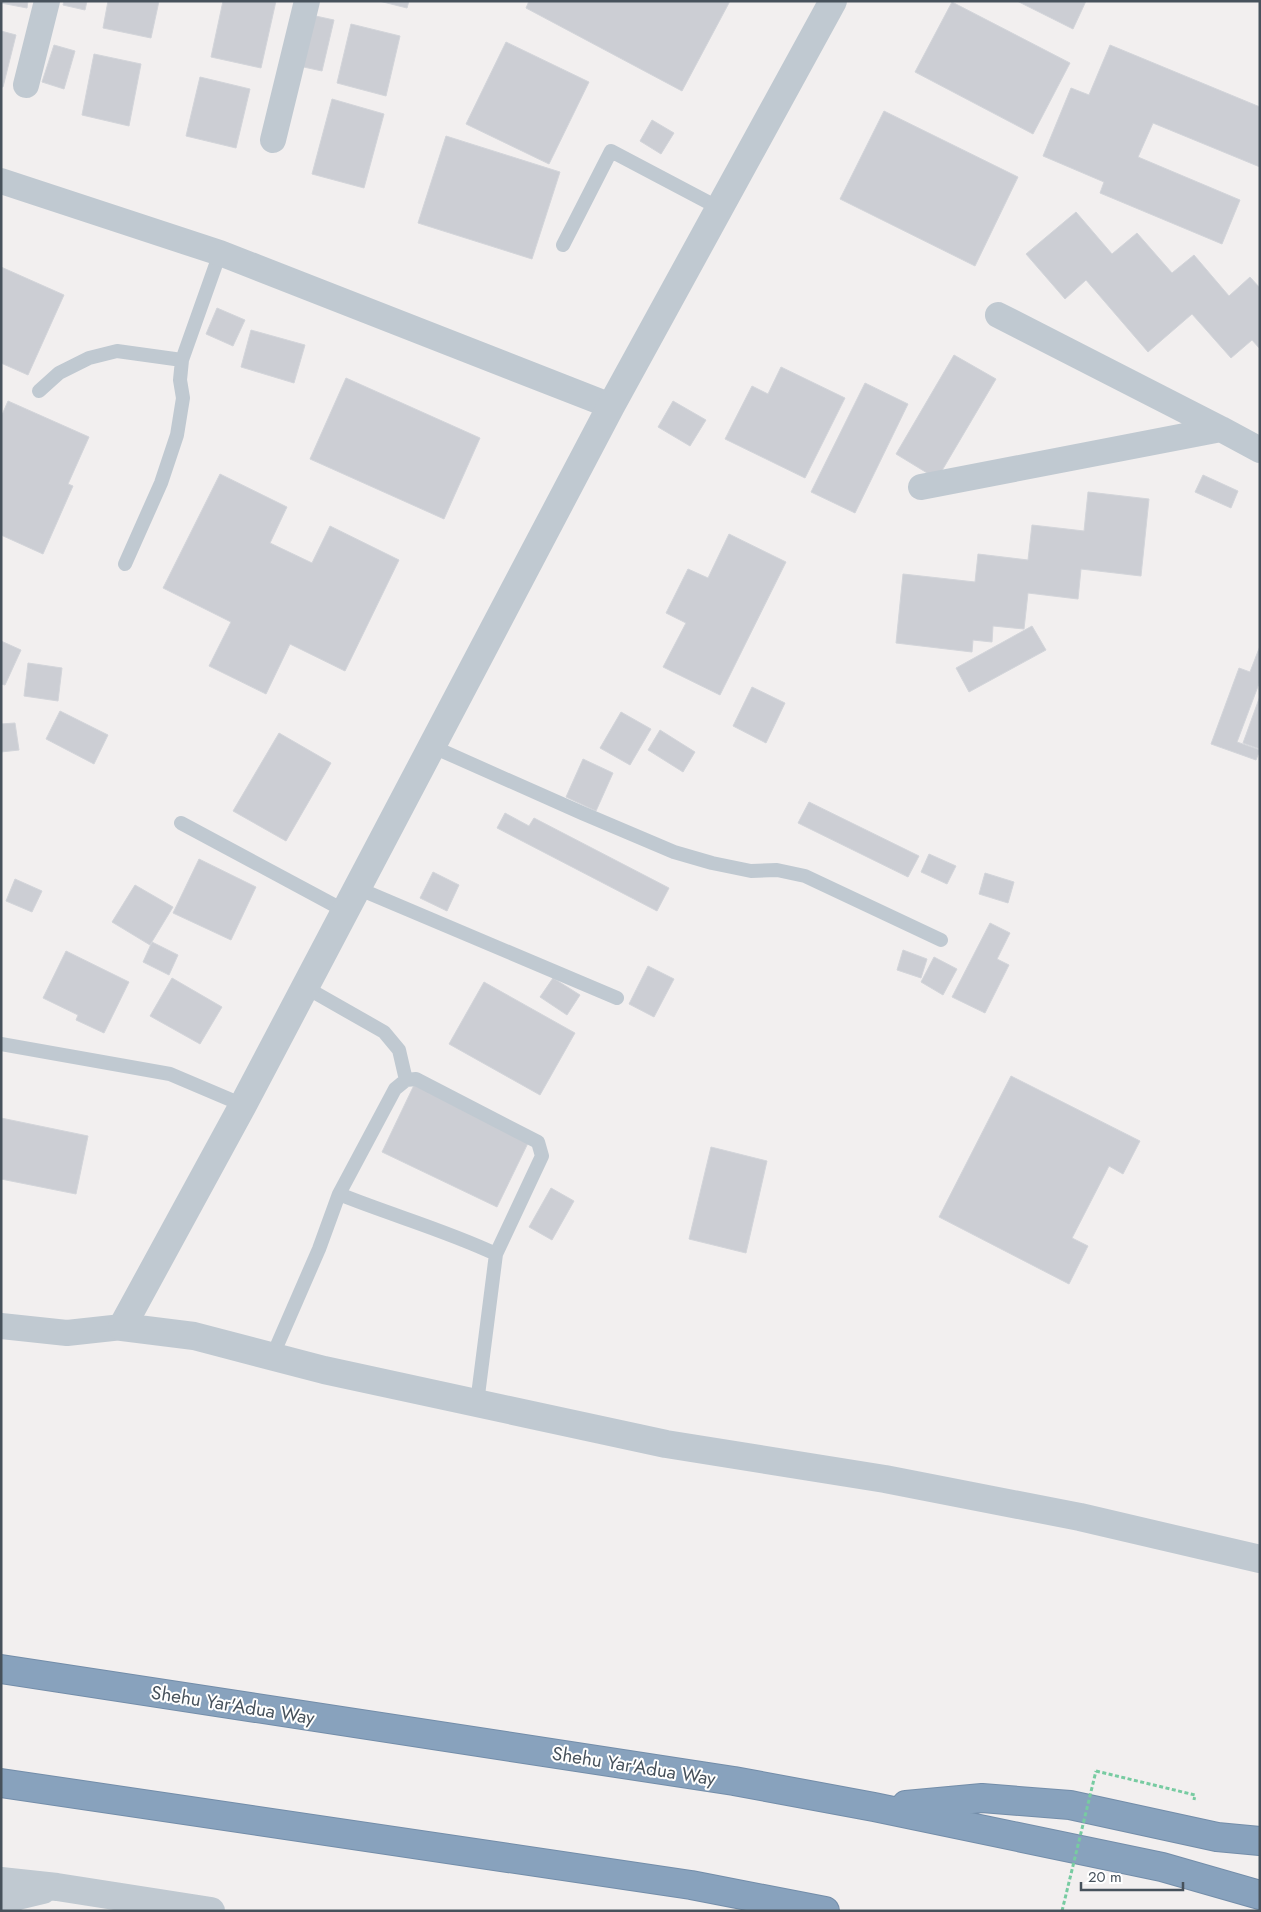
<svg xmlns="http://www.w3.org/2000/svg" width="1261" height="1912" font-family="Jost,sans-serif">
<style>
.building{fill:#ccced4;stroke:#d3d5da}
.lines{fill:none;stroke-linecap:round;stroke-linejoin:round}
.motorway-casing{stroke:#738da9;stroke-width:30}
.path{stroke:#77cba1;stroke-width:3;stroke-dasharray:4 2.5;stroke-linecap:butt}
.service{stroke:#c0c9d1;stroke-width:14}
.minor{stroke:#c0c9d1;stroke-width:26}
.tertiary{stroke:#c0c9d1;stroke-width:28}
.motorway{stroke:#88a2bd;stroke-width:28}
.path-bridge{stroke:#77cba1;stroke-width:3;stroke-dasharray:4 2.5;stroke-linecap:butt}
.labels{text-anchor:middle;dominant-baseline:central;stroke-width:4;stroke-linejoin:round;paint-order:stroke}
.street-label{font-size:19px;fill:#47525c;stroke:#fff}
</style>
<rect width="100%" height="100%" fill="#f2efef"/>
<!-- building -->
<path class="building" d="M1,1H28L27,8L1,3Z
M64,1H87L85,10L63,5Z
M108,1H159L151,38L103,28Z
M223,1H276L261,68L211,57Z
M379,1H409L407,8Z
M529,1H730L682,91L526,8Z
M1017,1H1086L1073,29Z
M952,2L1070,63L1033,134L915,72Z
M311,15L334,20L322,71L299,66Z
M351,24L400,36L386,96L337,83Z
M1,31L16,35L3,87H1Z
M506,42L589,82L549,164L466,124Z
M54,45L75,51L64,89L42,82Z
M1110,45L1260,107V167L1153,123L1138,157L1240,200L1222,244L1100,193L1104,182L1043,156L1071,88L1089,95Z
M94,54L141,64L129,126L82,115Z
M200,77L250,89L236,148L186,136Z
M332,99L384,114L364,188L312,174Z
M884,111L1018,177L975,266L840,199Z
M652,120L674,133L661,154L640,141Z
M446,136L560,172L532,259L418,223Z
M1076,212L1112,254L1137,233L1172,273L1194,255L1229,296L1250,277L1260,288V349L1252,340L1231,358L1192,314L1148,352L1086,280L1065,299L1026,254Z
M1,267L64,295L28,375L1,363Z
M217,308L245,320L233,346L206,334Z
M251,330L305,345L294,383L241,367Z
M954,355L996,379L937,479L896,454Z
M781,367L845,398L805,478L725,439L752,386L768,394Z
M346,378L480,438L444,519L310,459Z
M865,383L908,404L855,513L811,492Z
M8,401L89,437L68,484L73,486L43,554L1,535V417Z
M673,401L706,420L690,446L658,427Z
M220,474L287,507L270,543L312,563L330,526L399,560L345,671L290,644L266,694L209,666L231,622L163,588Z
M1203,475L1238,491L1231,508L1195,492Z
M1088,492L1149,499L1141,576L1081,569L1078,599L1028,593L1024,629L993,626L992,642L973,640L972,652L896,643L903,574L975,582L978,554L1028,560L1032,525L1084,531Z
M729,534L786,562L720,695L663,667L686,623L666,613L688,569L708,578Z
M1032,626L1046,650L969,692L956,668Z
M1,641L21,650L5,685L1,684Z
M1260,646V681L1237,742L1260,750L1256,760L1211,744L1239,668L1250,672Z
M28,663L62,668L58,701L24,696Z
M752,687L785,703L766,743L733,726Z
M1260,696V749L1243,743Z
M60,711L108,735L94,764L46,739Z
M621,712L651,729L630,765L600,748Z
M15,723L19,750L1,752V724Z
M660,730L695,752L683,772L648,750Z
M279,733L331,763L286,841L233,811Z
M583,759L613,773L596,811L566,797Z
M809,802L919,856L908,877L798,823Z
M505,813L529,826L534,818L669,888L657,911L497,828Z
M929,854L956,866L947,884L921,872Z
M199,859L256,887L231,940L173,913Z
M433,872L459,885L447,911L420,898Z
M985,873L1014,882L1008,903L979,894Z
M15,879L42,891L32,912L6,901Z
M135,885L173,907L150,945L112,922Z
M990,923L1010,933L997,959L1009,965L985,1013L952,997Z
M152,942L178,955L169,975L143,962Z
M903,950L927,959L921,978L897,970Z
M66,951L129,982L104,1033L76,1020L78,1015L43,998Z
M934,957L957,969L943,995L921,982Z
M648,966L674,979L654,1017L629,1004Z
M172,978L222,1007L200,1044L150,1016Z
M553,978L580,995L567,1015L540,997Z
M484,982L575,1033L540,1095L449,1044Z
M1011,1076L1140,1141L1123,1174L1109,1166L1072,1238L1088,1246L1069,1284L939,1217Z
M415,1083L530,1139L497,1207L382,1152Z
M1,1118L88,1136L76,1194L1,1179Z
M711,1147L767,1161L746,1253L689,1239Z
M551,1188L574,1201L552,1240L529,1227Z"/>
<g class="lines">
<!-- motorway casing -->
<g class="motorway-casing">
<path id="motorway" d="M1,1669L734,1781L874,1807L1162,1867L1260,1895
M1,1783L691,1885L825,1911
M906,1805L982,1798L1070,1805L1217,1837L1260,1841"/>
</g>
<!-- path -->
<path class="path" d="M1096,1771L1195,1795L1194,1800"/>
<!-- service -->
<path class="service" d="M563,245L611,151L719,208
M39,391L59,373L89,358L117,351L182,360
M125,564L161,483L177,435L183,398L180,380L182,360L220,253
M431,746L582,813L674,852L712,863L751,871L777,870L805,876L941,940
M181,823L345,911
M357,888L617,998
M305,987L384,1032L399,1050L406,1080
M1,1044L170,1074L243,1105
M339,1194L395,1089L406,1080L416,1079L538,1142L542,1156L496,1254
M272,1357L319,1249L339,1194C391,1215 445,1230 496,1254L477,1403"/>
<!-- minor -->
<path class="minor" d="M26,85L47,1
M273,140L307,1
M1,181L220,253L611,406
M998,315L1221,429
M921,487L1221,429L1260,450
M1,1326L67,1333L122,1327"/>
<!-- tertiary -->
<path class="tertiary" d="M833,1L611,406L243,1105L122,1327L194,1336L324,1370L666,1444L885,1479L1080,1517L1260,1559
M1,1881L57,1887L211,1911
M1,1903L18,1896L43,1890"/>
<!-- motorway -->
<use href="#motorway" class="motorway"/>
<!-- path-bridge -->
<path class="path-bridge" d="M1062,1911L1096,1771"/>
</g>
<g class="labels">
<!-- street labels -->
<g class="street-label">
<text transform="translate(233 1705) rotate(9)">Shehu Yar'Adua Way</text>
<text transform="translate(634 1766) rotate(9)">Shehu Yar'Adua Way</text>
</g>
</g>
<!-- border -->
<rect width="1261" height="1912" fill="none" stroke="#47525c" stroke-width="5"/>
<!-- scale -->
<path d="M1081 1882v8h102v-8" fill="none" stroke="#47525c" stroke-width="2.5"/>
<text x="1088" y="1882" font-size="15" fill="#47525c" stroke="#ffffff" stroke-width="4" paint-order="stroke">20 m</text>
</svg>
